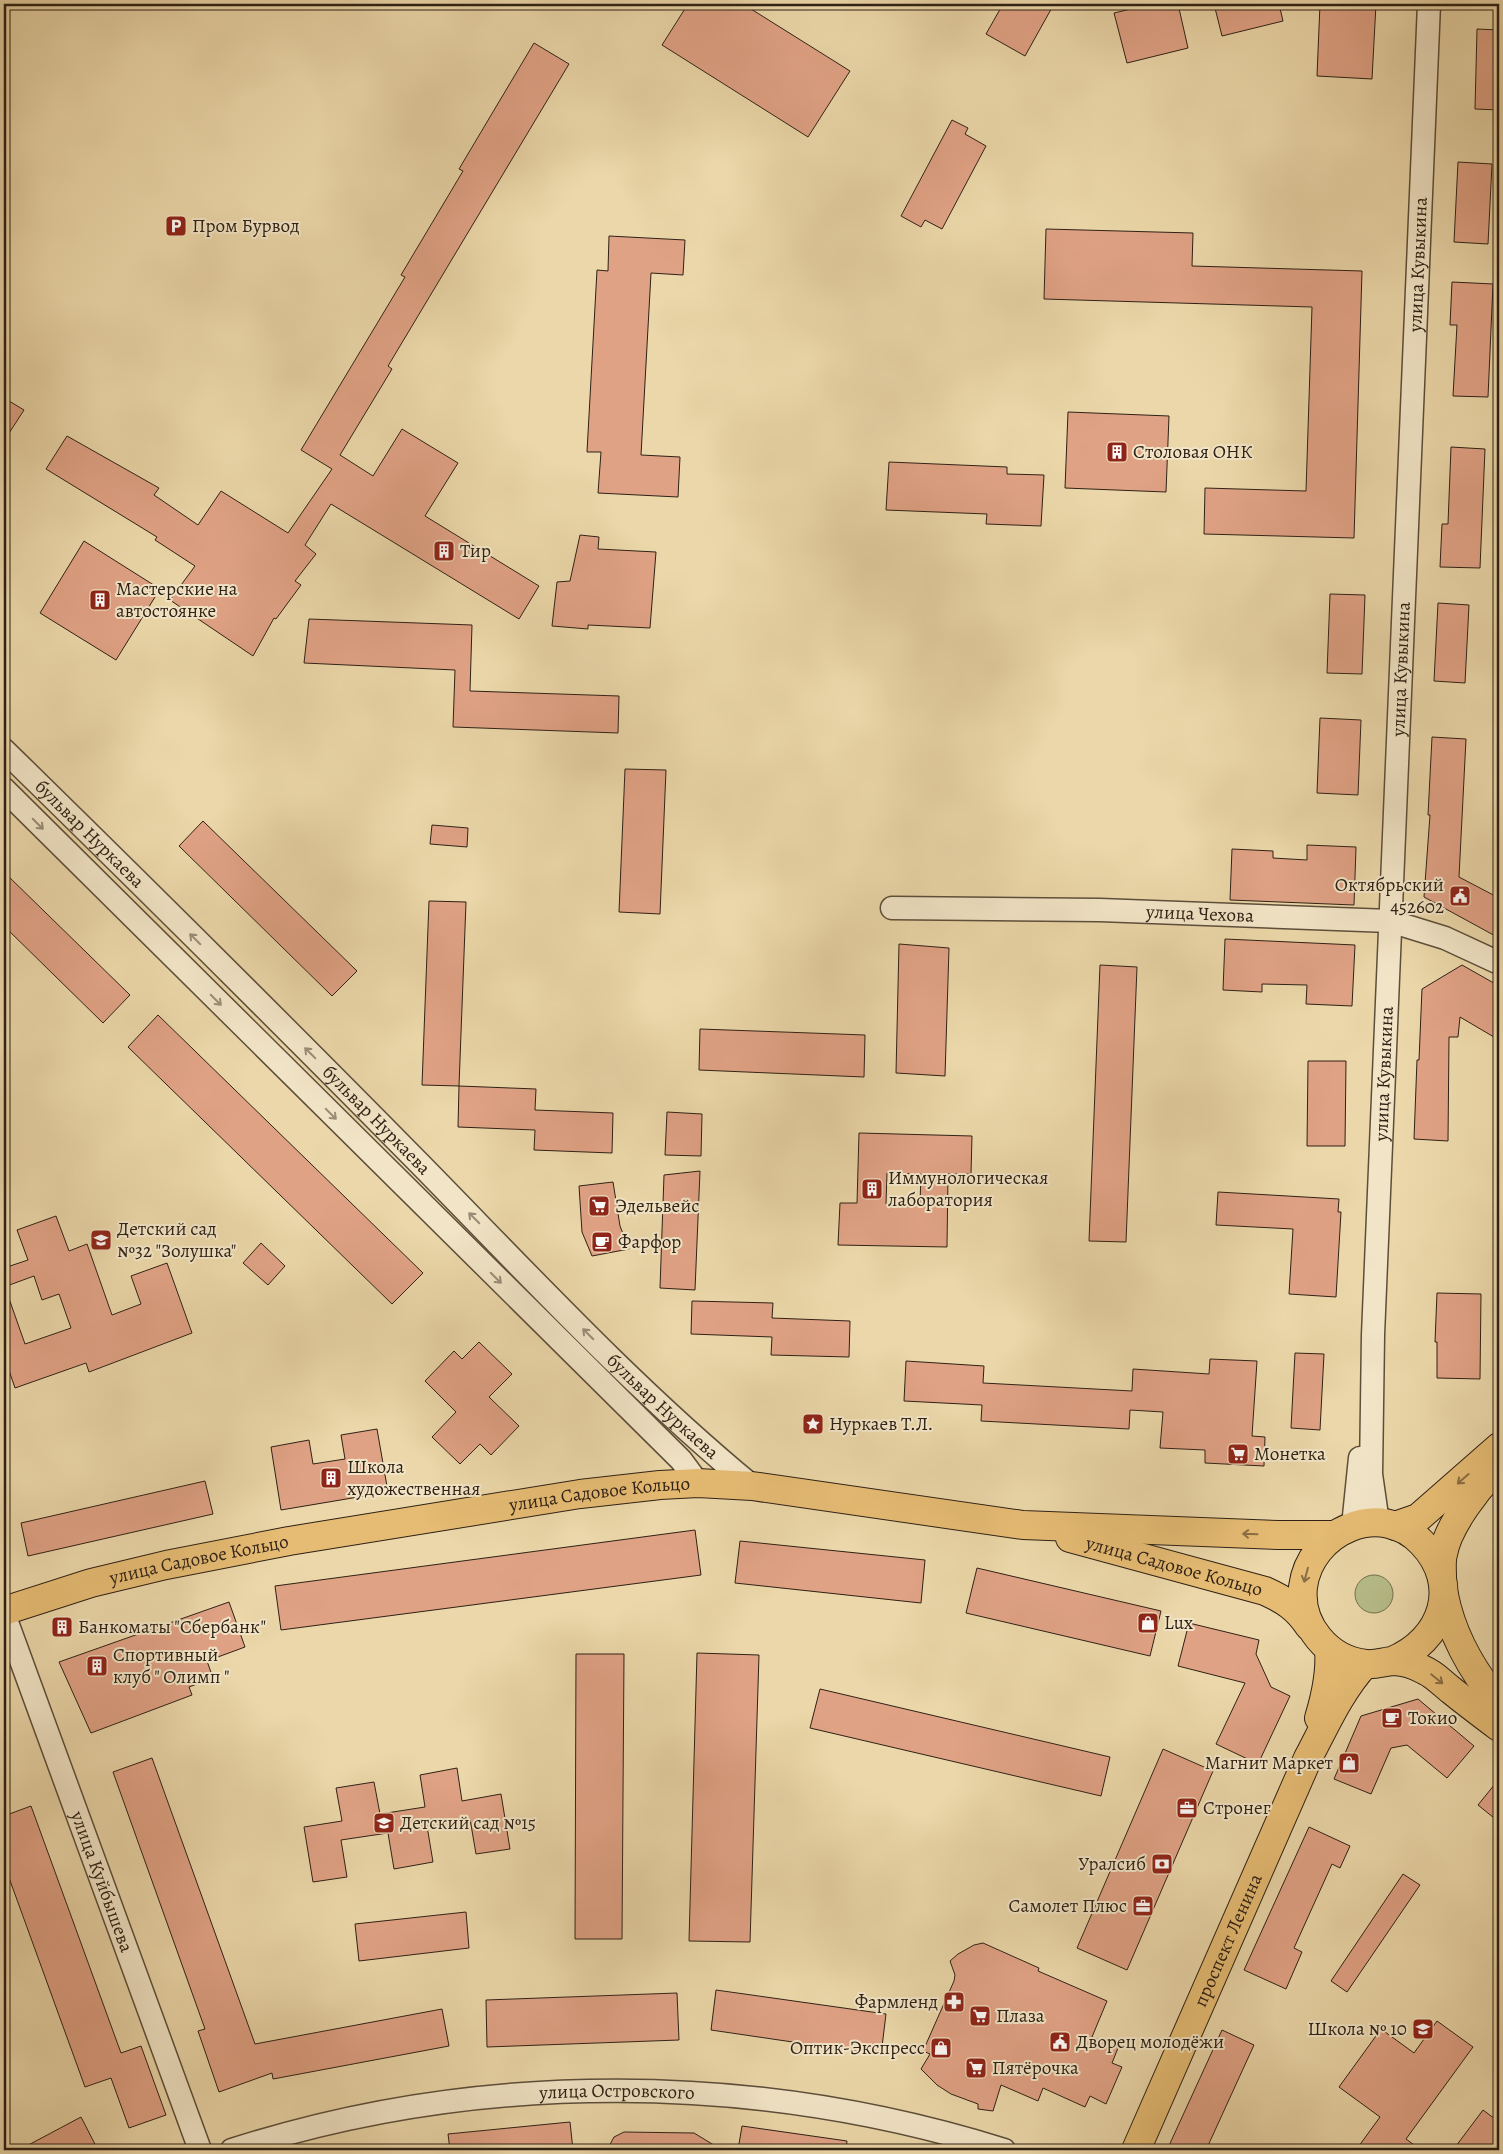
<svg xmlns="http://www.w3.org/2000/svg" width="1503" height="2154" font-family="Alegreya,serif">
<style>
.green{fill:#b7be89;stroke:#72704f}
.building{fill:#e0a285;stroke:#2e2115;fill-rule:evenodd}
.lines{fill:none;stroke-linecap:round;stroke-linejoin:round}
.minor-casing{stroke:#5d4e3a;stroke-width:25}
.major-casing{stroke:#2e2115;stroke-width:30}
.minor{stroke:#f2e5c7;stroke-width:22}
.major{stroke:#e6bc74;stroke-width:28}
.oneway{stroke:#9a8d77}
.oneway2{stroke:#8a6e44}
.labels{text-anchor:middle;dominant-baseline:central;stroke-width:4;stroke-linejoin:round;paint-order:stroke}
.poi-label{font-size:19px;fill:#2e2115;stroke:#f2e5c7;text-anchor:start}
.street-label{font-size:19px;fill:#2e2115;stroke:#f2e5c7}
</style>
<rect width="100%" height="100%" fill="#ebd7a9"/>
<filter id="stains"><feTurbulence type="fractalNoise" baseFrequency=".004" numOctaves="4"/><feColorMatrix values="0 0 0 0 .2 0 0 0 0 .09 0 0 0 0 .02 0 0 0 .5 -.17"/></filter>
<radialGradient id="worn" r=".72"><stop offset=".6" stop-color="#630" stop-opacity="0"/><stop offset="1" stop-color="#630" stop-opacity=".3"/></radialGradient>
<!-- green -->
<path class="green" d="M1355 1594a19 19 0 1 1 38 0a19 19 0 1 1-38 0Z"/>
<!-- building -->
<path class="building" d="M688,4H743L850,71L808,137L662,45Z
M1003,4H1054L1025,56L986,34Z
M1152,4H1178L1188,48L1127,63L1114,13Z
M1214,4H1279L1283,21L1222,36Z
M1320,4H1376L1372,79L1317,76Z
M1477,29L1499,30V110L1475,109Z
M534,43L569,64L388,366L392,369L340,455L373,476L402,429L458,463L425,516L539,586L519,619L331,504L305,545L316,554L295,581L301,585L276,619L274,618L253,656L170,600L195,566L155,540L157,537L46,469L67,436L159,488L154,495L198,525L221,491L288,533L332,469L301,450L405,277L401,275L463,171L459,169Z
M952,120L968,128L965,134L986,146L942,229L925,220L921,227L901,216Z
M1458,162L1492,164L1488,244L1454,242Z
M1046,229L1193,233L1192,266L1362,271L1354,538L1204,534L1205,488L1306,491L1312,307L1044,299Z
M609,236L685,240L683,275L651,273L641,455L680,457L678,497L598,493L601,452H587L597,270L608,271Z
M1452,282L1493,284L1488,397L1453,396L1457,325H1450Z
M4,398L24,410L4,441Z
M1068,412L1169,416L1166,492L1065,488Z
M1451,447L1485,449L1480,568L1440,567L1442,524H1448Z
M889,462L1007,467V474L1044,475L1041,526L986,524L987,514L886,510Z
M580,535L599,537L598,549L656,552L650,628L588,625V629L552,626L557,582L570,581Z
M84,541L160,589L116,660L40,613Z
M1330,594L1365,595L1362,674L1327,673Z
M1438,603L1469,605L1465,683L1434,681Z
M309,619L472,625L470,691L619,696L618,733L453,727L455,670L304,663Z
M1320,718L1361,720L1358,795L1317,793Z
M1432,737L1466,739L1459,877L1499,898V938L1424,897L1430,815H1428Z
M625,769L666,770L660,914L619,912Z
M203,821L357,971L332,996L179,846Z
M432,825L468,828L467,847L430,844Z
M1307,845L1356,847L1354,905L1230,900L1232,849L1273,851V858L1307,860Z
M4,872L130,995L103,1023L4,926Z
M429,901L466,902L459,1086L422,1085Z
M1225,939L1355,945L1352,1006L1306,1004L1307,985L1262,984V992L1223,990Z
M899,944L949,948L945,1076L896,1073Z
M1100,965L1137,967L1126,1242L1089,1241Z
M1462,965L1499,986V1040L1460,1017L1458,1037H1449L1448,1141L1414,1139L1417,1060H1419L1422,989Z
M158,1015L423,1273L392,1304L128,1047Z
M700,1029L865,1035L864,1077L699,1070Z
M1308,1061H1346L1345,1146H1307Z
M459,1086L536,1089L535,1110L613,1113L612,1153L534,1150L535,1130L458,1127Z
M667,1112L702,1114L701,1156L665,1155Z
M859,1133L972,1136L971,1174H948L947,1247L838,1245L840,1203H857ZM887,1173L921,1174L920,1204H886Z
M700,1171L695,1290L660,1288L664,1175Z
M613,1182L620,1226L629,1249L592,1256L582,1232L579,1186Z
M1218,1192L1339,1199L1338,1212H1341L1336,1297L1289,1294L1293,1229L1216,1225Z
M56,1216L69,1251L87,1244L112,1315L141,1304L131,1276L167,1263L192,1333L89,1372L86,1363L15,1388L4,1356V1291L6,1290L25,1344L71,1328L59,1294L42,1300L34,1276L4,1287V1268L28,1260L17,1230Z
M261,1243L285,1266L268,1285L243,1263Z
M1437,1293L1481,1294L1480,1379L1437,1378V1342H1435Z
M692,1301L773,1303L772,1318L850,1321L849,1357L771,1355L772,1337L691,1334Z
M479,1342L512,1374L489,1397L519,1426L491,1455L480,1444L460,1464L432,1437L456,1412L425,1381L454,1351L462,1359Z
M1295,1353L1324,1354L1320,1430L1291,1428Z
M1210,1359L1257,1361L1252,1436L1265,1437L1264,1466L1205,1463V1450L1160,1448L1163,1412L1130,1410L1129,1429L981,1421L982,1405L904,1401L906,1361L984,1366L983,1383L1132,1391L1133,1369L1209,1374Z
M377,1429L388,1492L281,1510L271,1447L309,1440L313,1464L345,1459L341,1435Z
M205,1481L213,1514L28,1556L21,1523Z
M695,1530L701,1575L281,1630L275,1586Z
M740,1541L925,1560L921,1603L735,1583Z
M977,1568L1161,1611L1150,1656L966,1613Z
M229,1602L245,1647L207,1661L213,1678L189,1687L192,1695L91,1733L59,1662Z
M1189,1623L1259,1640L1256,1654L1271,1687L1290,1696L1258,1764L1216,1744L1245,1683L1178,1666Z
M697,1653L759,1655L750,1942L689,1941Z
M576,1654H624L622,1939H575Z
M820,1689L1110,1757L1101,1796L810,1728Z
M1418,1699L1474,1746L1447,1778L1407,1745L1391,1748L1371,1794L1334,1779L1361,1716Z
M1163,1749L1213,1771L1127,1970L1077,1948Z
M152,1758L255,2044L442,2009L449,2046L273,2079L272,2073L219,2092L198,2031L205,2029L113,1772Z
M457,1768L462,1801L501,1794L510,1849L476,1854L470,1819L427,1826L433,1862L394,1869L388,1833L341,1840L347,1877L313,1882L304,1827L342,1821L336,1788L374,1782L380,1814L425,1807L420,1775Z
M1499,1779V1822L1478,1805Z
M31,1806L121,2053L141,2046L166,2115L129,2128L111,2078L85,2087L4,1864V1816Z
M1309,1827L1350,1846L1340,1868L1332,1864L1294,1948L1302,1952L1286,1989L1244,1970Z
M1403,1874L1420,1885L1347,1992L1331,1981Z
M466,1912L469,1948L359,1961L355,1924Z
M983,1943L1039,1968L1038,1971L1107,2001L1092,2037L1118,2048L1112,2063L1122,2067L1106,2104L1090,2096L1085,2107L1043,2088L1038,2101L1001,2085L993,2111L978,2109V2104L951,2094L937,2085L921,2069L930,2054L923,2051L954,1981L955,1975L950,1961L958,1954L974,1945Z
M716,1990L886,2014L881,2055L711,2030Z
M677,1993L679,2040L487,2047L486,2000Z
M1437,2021L1473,2047L1406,2139L1421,2150H1356L1380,2117L1339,2087L1381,2029L1414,2053Z
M1222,2030L1254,2045L1206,2150H1167Z
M1483,2110L1499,2122V2150H1453Z
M81,2117L98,2150H19Z
M570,2122L573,2150H450L448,2134Z
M742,2126L847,2141L846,2150H738Z
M624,2132L694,2133L722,2150H607L614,2137Z"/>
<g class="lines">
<!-- minor casing -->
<g class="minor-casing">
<g id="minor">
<path id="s1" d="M4,750C143,886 282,1024 419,1163C527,1273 633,1388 752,1486"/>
<path d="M4,789L681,1460L698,1483"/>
<path id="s2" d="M892,908L1100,910L1390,921L1445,938L1499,963"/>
<path id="s3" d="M1378,1523L1371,1474L1373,1335L1429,4"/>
<path d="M1353,1526L1360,1458"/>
<path id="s4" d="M4,1614L200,2150"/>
<path id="s5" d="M232,2150C480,2070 755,2072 1004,2150"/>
</g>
</g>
<!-- major casing -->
<g class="major-casing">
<g id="major">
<path d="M1395,1526L1418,1518L1499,1447"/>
<path id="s6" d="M1070,1538L1265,1591C1285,1600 1297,1608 1309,1626"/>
<path d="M1442,1577C1442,1570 1441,1561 1443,1554C1448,1525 1479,1486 1499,1466"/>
<path d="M1444,1595C1452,1636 1473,1672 1499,1703"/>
<path id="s7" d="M4,1611L91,1583L166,1565L289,1541L580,1494L660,1485L698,1483L752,1486L1023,1525L1278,1535H1334"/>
<path d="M1392,1661C1443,1640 1462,1585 1422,1543C1381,1499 1310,1531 1303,1587C1299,1625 1328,1660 1366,1664C1375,1665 1383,1662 1392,1661C1403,1661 1415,1665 1424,1670C1434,1674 1443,1684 1451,1690C1467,1703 1483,1715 1499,1727"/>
<path d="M1319,1718C1326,1695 1331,1673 1329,1649"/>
<path id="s8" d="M1136,2150L1308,1758C1325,1726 1340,1691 1365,1664"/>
</g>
</g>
<!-- minor -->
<use href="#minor" class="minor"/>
<!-- major -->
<use href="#major" class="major"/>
</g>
<!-- one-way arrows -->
<defs><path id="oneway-shaft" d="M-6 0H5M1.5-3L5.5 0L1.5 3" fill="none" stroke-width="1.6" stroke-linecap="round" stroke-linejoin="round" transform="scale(1.25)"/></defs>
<g class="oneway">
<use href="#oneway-shaft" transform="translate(38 824) rotate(45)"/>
<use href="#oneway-shaft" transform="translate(195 939) rotate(-135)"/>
<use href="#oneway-shaft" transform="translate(216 1000) rotate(45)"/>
<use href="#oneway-shaft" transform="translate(310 1053) rotate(-135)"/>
<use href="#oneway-shaft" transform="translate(331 1114) rotate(45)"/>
<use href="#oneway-shaft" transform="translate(474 1218) rotate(-135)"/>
<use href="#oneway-shaft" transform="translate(496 1278) rotate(45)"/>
<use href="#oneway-shaft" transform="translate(588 1334) rotate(-135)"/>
</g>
<g class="oneway2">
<use href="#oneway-shaft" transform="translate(1463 1479) rotate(139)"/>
<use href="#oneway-shaft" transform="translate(1250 1534) rotate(-178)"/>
<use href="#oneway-shaft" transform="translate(1306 1575) rotate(105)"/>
<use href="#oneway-shaft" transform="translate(1437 1679) rotate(39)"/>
</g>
<!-- icons -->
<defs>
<g id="parking-square" transform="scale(1.125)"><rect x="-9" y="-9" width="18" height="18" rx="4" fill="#8f2418" stroke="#f2e5c7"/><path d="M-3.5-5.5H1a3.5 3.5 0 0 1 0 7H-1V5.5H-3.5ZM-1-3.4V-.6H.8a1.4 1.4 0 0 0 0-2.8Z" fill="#fff"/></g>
<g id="building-square" transform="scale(1.125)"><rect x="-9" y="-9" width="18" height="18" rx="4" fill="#8f2418" stroke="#f2e5c7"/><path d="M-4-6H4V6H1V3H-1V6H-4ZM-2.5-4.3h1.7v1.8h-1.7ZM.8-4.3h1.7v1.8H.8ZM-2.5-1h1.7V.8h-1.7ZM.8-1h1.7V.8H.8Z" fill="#fff"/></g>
<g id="civic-square" transform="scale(1.125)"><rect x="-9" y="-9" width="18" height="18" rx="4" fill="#8f2418" stroke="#f2e5c7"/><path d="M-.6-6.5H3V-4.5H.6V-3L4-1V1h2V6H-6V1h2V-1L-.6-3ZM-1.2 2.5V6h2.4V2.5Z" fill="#fff"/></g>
<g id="supermarket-square" transform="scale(1.125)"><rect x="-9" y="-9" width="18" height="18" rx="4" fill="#8f2418" stroke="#f2e5c7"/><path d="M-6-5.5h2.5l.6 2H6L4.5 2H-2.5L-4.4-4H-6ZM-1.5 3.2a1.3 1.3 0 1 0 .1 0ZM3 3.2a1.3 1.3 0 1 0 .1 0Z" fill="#fff"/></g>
<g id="school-square" transform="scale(1.125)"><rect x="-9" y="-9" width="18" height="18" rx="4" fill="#8f2418" stroke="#f2e5c7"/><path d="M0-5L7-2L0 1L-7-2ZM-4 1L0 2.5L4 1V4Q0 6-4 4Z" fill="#fff"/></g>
<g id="cafe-square" transform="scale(1.125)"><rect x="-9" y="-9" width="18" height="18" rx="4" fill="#8f2418" stroke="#f2e5c7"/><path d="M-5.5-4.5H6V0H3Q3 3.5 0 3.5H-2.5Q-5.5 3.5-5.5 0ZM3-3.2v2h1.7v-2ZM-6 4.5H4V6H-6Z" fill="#fff"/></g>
<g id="sight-square" transform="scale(1.125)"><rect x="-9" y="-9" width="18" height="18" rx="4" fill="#8f2418" stroke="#f2e5c7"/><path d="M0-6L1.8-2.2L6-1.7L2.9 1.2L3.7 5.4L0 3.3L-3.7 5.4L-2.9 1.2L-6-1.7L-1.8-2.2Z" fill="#fff"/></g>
<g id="shop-square" transform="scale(1.125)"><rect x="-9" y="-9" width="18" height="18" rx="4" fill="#8f2418" stroke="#f2e5c7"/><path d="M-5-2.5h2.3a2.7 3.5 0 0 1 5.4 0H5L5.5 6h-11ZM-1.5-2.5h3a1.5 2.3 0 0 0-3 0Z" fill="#fff"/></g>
<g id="office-square" transform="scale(1.125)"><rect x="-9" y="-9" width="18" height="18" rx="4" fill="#8f2418" stroke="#f2e5c7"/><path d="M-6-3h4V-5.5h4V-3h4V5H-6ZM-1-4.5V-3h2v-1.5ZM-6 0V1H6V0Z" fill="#fff"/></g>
<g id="bank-square" transform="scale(1.125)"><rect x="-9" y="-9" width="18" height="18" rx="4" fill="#8f2418" stroke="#f2e5c7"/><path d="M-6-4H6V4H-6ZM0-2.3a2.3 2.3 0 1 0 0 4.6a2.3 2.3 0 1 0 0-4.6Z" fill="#fff"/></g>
<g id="pharmacy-square" transform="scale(1.125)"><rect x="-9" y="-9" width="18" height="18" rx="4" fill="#8f2418" stroke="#f2e5c7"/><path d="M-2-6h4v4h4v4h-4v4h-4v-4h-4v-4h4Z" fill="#fff"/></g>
</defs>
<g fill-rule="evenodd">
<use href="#parking-square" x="176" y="226"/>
<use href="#building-square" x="1117" y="452"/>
<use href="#building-square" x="444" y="551"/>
<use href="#building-square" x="100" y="600"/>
<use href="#civic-square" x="1460" y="896"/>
<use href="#building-square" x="872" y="1189"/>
<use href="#supermarket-square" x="599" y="1206"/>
<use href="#school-square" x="101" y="1240"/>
<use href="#cafe-square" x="602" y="1242"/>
<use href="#sight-square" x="813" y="1424"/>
<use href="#supermarket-square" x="1238" y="1454"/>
<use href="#building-square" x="331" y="1478"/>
<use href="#shop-square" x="1148" y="1623"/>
<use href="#building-square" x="62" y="1627"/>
<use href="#building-square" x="97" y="1666"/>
<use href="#cafe-square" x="1392" y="1718"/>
<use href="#shop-square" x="1349" y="1763"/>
<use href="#office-square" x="1187" y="1808"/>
<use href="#school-square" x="384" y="1823"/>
<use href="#bank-square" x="1162" y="1864"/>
<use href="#office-square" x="1143" y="1906"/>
<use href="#pharmacy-square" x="954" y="2002"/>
<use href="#supermarket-square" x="980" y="2016"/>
<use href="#school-square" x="1423" y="2029"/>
<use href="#civic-square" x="1060" y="2042"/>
<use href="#shop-square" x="941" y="2048"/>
<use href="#supermarket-square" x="976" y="2068"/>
</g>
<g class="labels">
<!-- poi labels -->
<g class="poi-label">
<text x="192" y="226">Пром Бурвод</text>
<text x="1133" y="452">Столовая ОНК</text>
<text x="460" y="551">Тир</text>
<text x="116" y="589">Мастерские на<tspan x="116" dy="22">автостоянке</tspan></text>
<text x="1444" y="885" text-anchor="end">Октябрьский<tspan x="1444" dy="22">452602</tspan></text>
<text x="888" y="1178">Иммунологическая<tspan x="888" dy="22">лаборатория</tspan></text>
<text x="615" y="1206">Эдельвейс</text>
<text x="117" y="1229">Детский сад<tspan x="117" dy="22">№32 "Золушка"</tspan></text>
<text x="618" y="1242">Фарфор</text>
<text x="829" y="1424">Нуркаев Т.Л.</text>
<text x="1254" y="1454">Монетка</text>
<text x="347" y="1467">Школа<tspan x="347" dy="22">художественная</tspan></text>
<text x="1164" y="1623">Lux</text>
<text x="78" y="1627">Банкоматы "Сбербанк"</text>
<text x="113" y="1655">Спортивный<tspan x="113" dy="22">клуб " Олимп "</tspan></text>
<text x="1408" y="1718">Токио</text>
<text x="1333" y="1763" text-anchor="end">Магнит Маркет</text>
<text x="1203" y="1808">Стронег</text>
<text x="400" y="1823">Детский сад №15</text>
<text x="1146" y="1864" text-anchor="end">Уралсиб</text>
<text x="1127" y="1906" text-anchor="end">Самолет Плюс</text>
<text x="938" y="2002" text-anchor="end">Фармленд</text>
<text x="996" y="2016">Плаза</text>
<text x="1407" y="2029" text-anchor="end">Школа № 10</text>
<text x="1076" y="2042">Дворец молодёжи</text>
<text x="925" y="2048" text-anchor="end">Оптик-Экспресс</text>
<text x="992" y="2068">Пятёрочка</text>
</g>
<!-- street labels -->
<g class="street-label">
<text stroke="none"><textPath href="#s3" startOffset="1260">улица Кувыкина</textPath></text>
<text stroke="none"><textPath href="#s3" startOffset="855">улица Кувыкина</textPath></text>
<text stroke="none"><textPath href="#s1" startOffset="120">бульвар Нуркаева</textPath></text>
<text stroke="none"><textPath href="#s2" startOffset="308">улица Чехова</textPath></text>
<text stroke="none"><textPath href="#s3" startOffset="450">улица Кувыкина</textPath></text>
<text stroke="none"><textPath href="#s1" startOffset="525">бульвар Нуркаева</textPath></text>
<text stroke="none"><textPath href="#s1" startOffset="930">бульвар Нуркаева</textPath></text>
<text stroke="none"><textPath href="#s7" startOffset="608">улица Садовое Кольцо</textPath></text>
<text stroke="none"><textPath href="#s7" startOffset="202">улица Садовое Кольцо</textPath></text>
<text stroke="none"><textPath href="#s6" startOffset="108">улица Садовое Кольцо</textPath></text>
<text stroke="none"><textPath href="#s4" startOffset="285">улица Куйбышева</textPath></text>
<text stroke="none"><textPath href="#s8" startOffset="229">проспект Ленина</textPath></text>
<text stroke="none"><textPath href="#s5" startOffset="391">улица Островского</textPath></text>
</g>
</g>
<!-- margin -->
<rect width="1503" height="2154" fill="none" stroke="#ebd7a9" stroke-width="20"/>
<rect x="5" y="5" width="1493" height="2144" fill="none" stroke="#2e2115" stroke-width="2.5"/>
<rect x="10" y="10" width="1483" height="2134" fill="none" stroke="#2e2115"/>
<rect width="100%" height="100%" filter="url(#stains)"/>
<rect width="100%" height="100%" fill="url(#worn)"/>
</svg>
